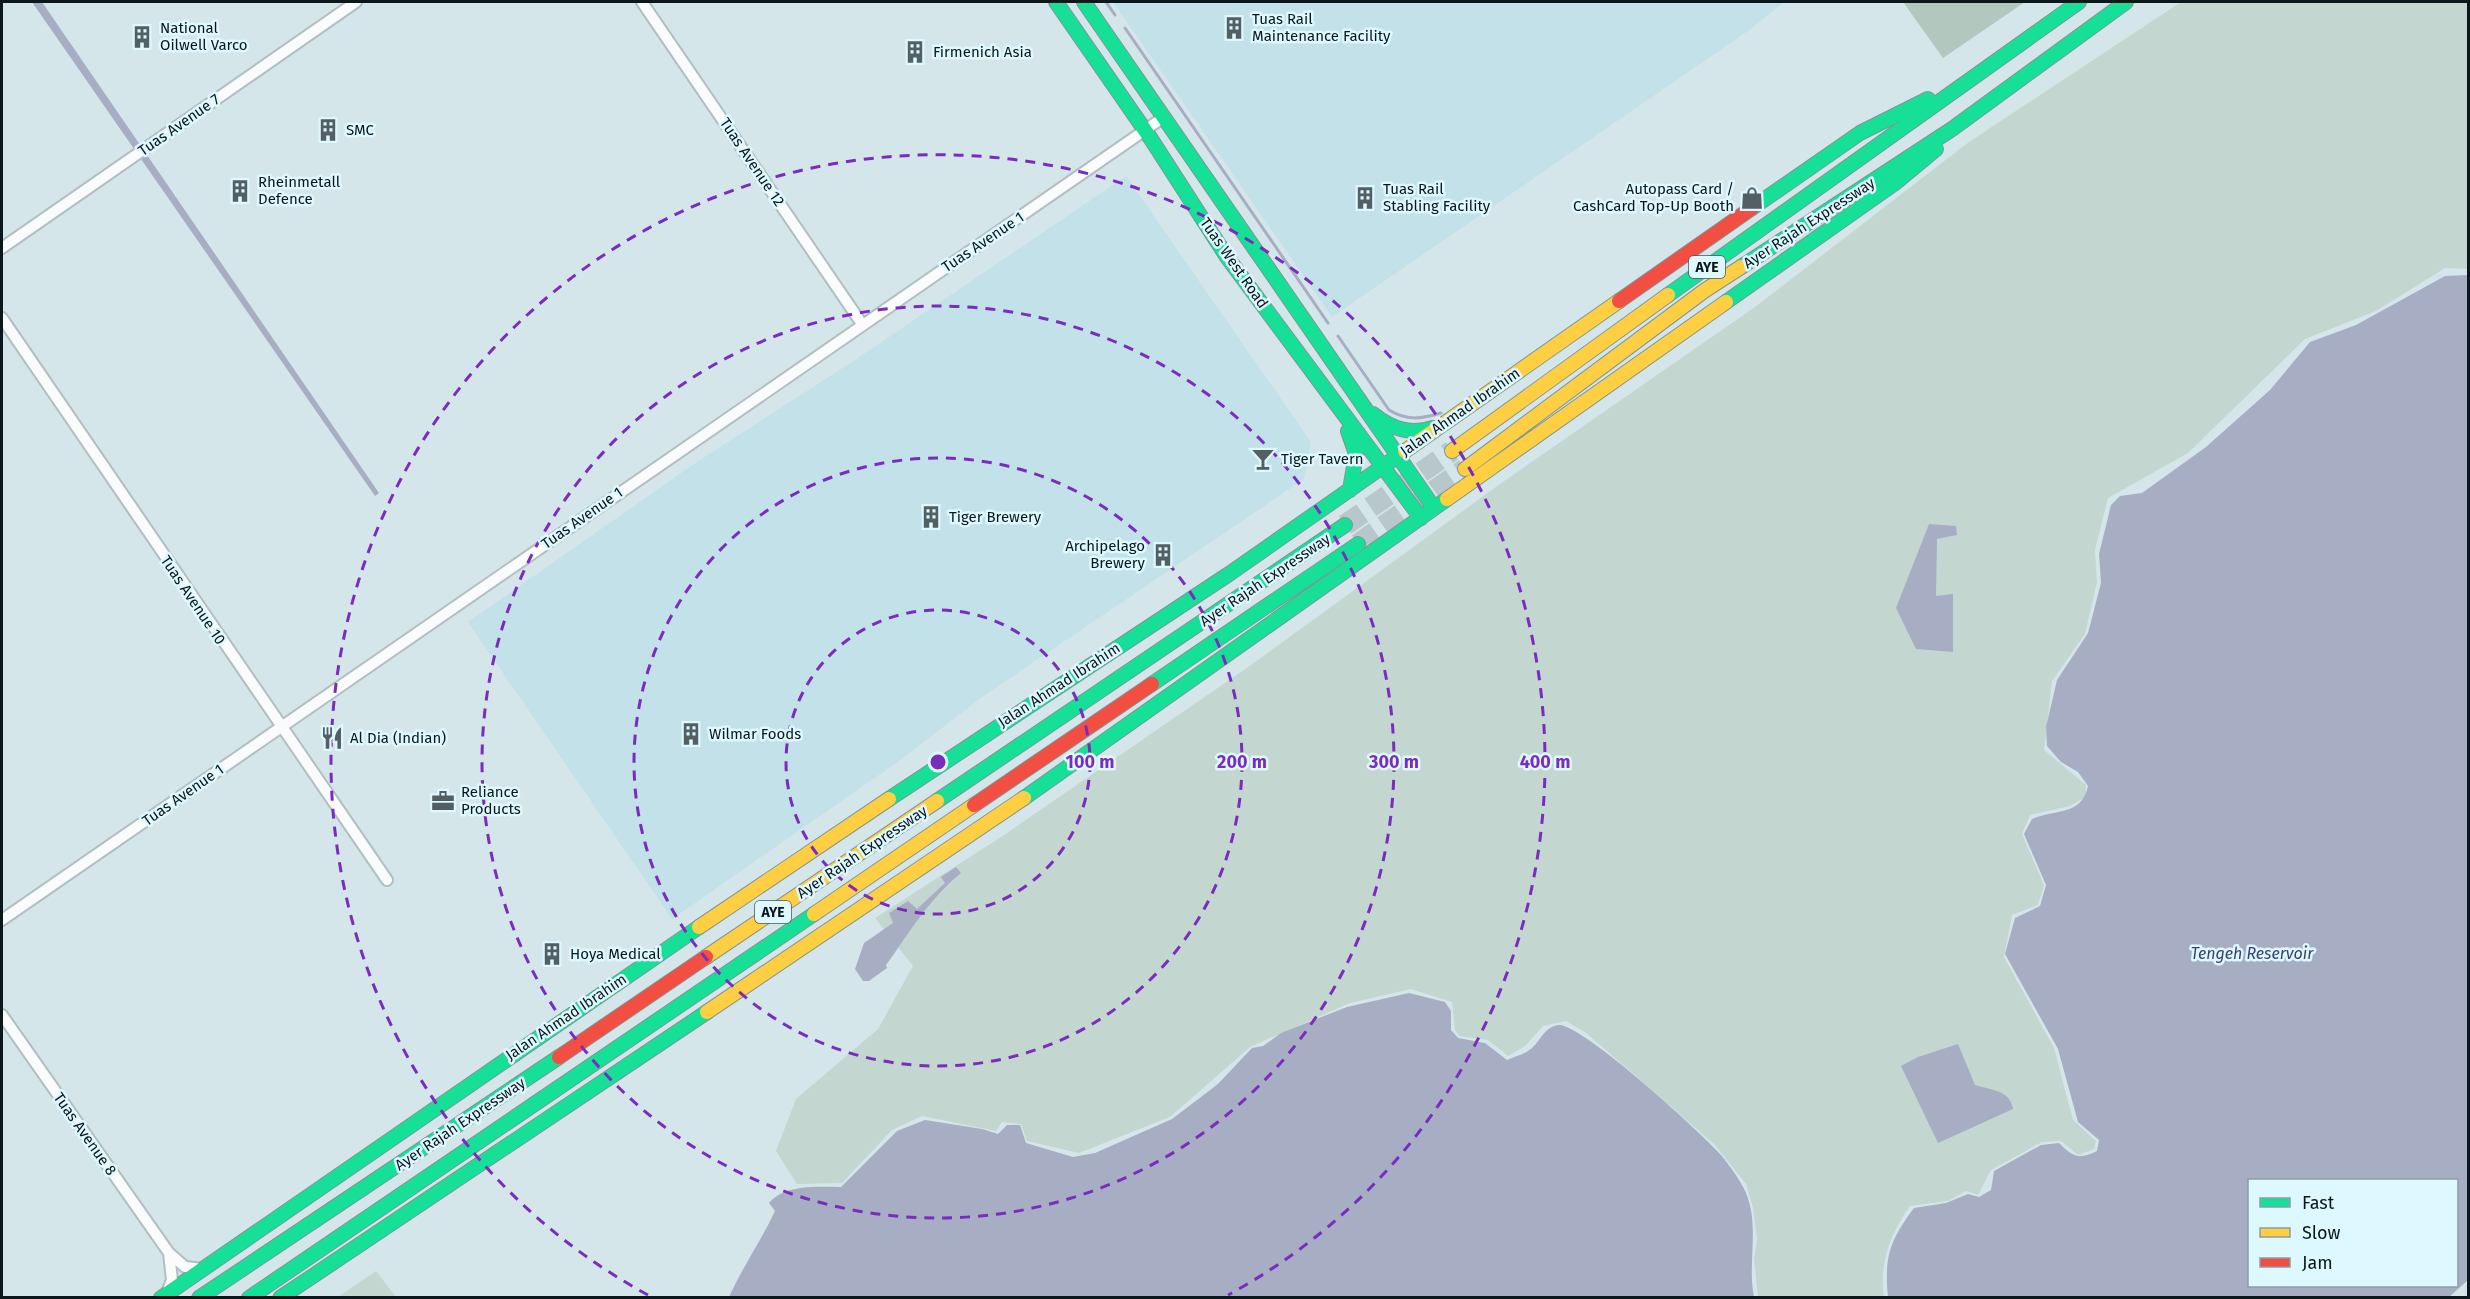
<svg xmlns="http://www.w3.org/2000/svg" width="2470" height="1299" font-family="'Fira Sans',sans-serif">
<style>
.built{fill:#c2e1e9}
.green{fill:#c3d6d0}
.forest{fill:#b2c8be}
.water{fill:#a7adc3;fill-rule:evenodd}
.lines{fill:none;stroke-linecap:round;stroke-linejoin:round}
.stream{stroke:#a7adc3;stroke-width:3}
.highway-tunnel{stroke:#b7c7cc;stroke-width:21;stroke-dasharray:21 10;stroke-linecap:butt}
.street-casing{stroke:#b1bfc2;stroke-width:14}
.fast-casing{stroke:#7e9697;stroke-width:16}
.slow-casing{stroke:#7e9697;stroke-width:16}
.jam-casing{stroke:#7e9697;stroke-width:16}
.street{stroke:#f9fbfc;stroke-width:10}
.fast{stroke:#16e098;stroke-width:14}
.slow{stroke:#ffcf43;stroke-width:14}
.jam{stroke:#f24e42;stroke-width:14}
.ring{fill:none;stroke:#7b2cbf;stroke-width:3;stroke-dasharray:10 8}
.labels{text-anchor:middle;dominant-baseline:central;stroke-width:5;stroke-linejoin:round;paint-order:stroke}
.shield{fill:#def8ff;stroke:#4a5a5f;stroke-width:1.5}
.shield-label{font-size:14px;font-weight:bold;fill:#0b171a}
.poi-label{font-size:15px;fill:#0b171a;stroke:#def8ff;text-anchor:start}
.street-label{font-size:15px;fill:#0b171a;stroke:#def8ff}
.water-label{font-size:16px;font-style:italic;fill:#3e3e6a;stroke:#def8ff}
.centre{fill:#7b2cbf;stroke:#def8ff;stroke-width:3}
.ring-label{font-size:18px;text-anchor:middle;font-weight:bold;fill:#7b2cbf;stroke:#def8ff;stroke-width:5;stroke-linejoin:round;paint-order:stroke}
</style>
<rect width="100%" height="100%" fill="#d5e6eb"/>
<!-- built -->
<path class="built" d="M1113,2H1784L1748,31L1332,317Z
M1126,176L1311,442L1304,479L982,697L899,761L672,919L468,622L694,464L855,360Z"/>
<!-- green -->
<path class="green" d="M2181,2H2468V269L2445,268L2376,311L2305,339L2188,453L2108,498L2095,550L2097,582L2085,634L2052,681L2044,750L2086,785V797L2070,806L2030,815L2022,834L2044,885L2038,905L2012,915L2004,957L2054,1048L2073,1120L2096,1141L2094,1149L2078,1155L2061,1141L2042,1142L1991,1170L1978,1195L1966,1191L1948,1201L1910,1206C1890,1235 1879,1262 1884,1297H1758L1754,1259L1757,1239L1753,1208L1746,1184L1714,1144L1585,1032L1566,1021L1543,1026L1525,1046L1508,1056L1488,1040L1459,1036L1455,1030L1452,1002L1411,989L1350,1003L1250,1047L1170,1117L1079,1153L1027,1141L1021,1124L1002,1122L996,1131L922,1116L892,1130L842,1183L797,1184L776,1151L796,1099L878,1029L913,966L875,918L1004,835L1251,665L1500,484L1755,307L1969,142Z
M376,1271L396,1297H338Z"/>
<!-- forest -->
<path class="forest" d="M1903,2H2025L1943,58Z"/>
<!-- water -->
<path class="water" d="M32,2H42L379,493L375,496Z
M2445,276L2468,275V1280L2448,1298L1888,1297C1884,1257 1890,1240 1914,1208L1946,1203L1968,1194L1979,1197L1991,1190L1994,1171L2041,1145L2059,1143C2073,1157 2079,1160 2097,1151L2099,1140L2078,1122L2058,1049L2005,954L2015,918L2040,906L2046,885L2024,834L2032,819C2055,809 2082,816 2088,786L2078,772L2061,762L2047,746L2046,727L2057,680L2088,633L2101,583L2099,554L2111,505L2120,496L2142,493L2206,447L2270,390L2310,342L2356,325ZM2456,1180V1286H2250V1180Z
M1929,524L1956,526L1957,535L1937,539L1936,596L1953,594V652L1916,649L1896,608Z
M956,867L961,873C927,901 911,931 886,965L887,968L869,981H863L855,969L864,943L893,923L889,913L908,901L917,909L945,883L941,877Z
M1409,993L1445,1002L1451,1011V1030L1458,1038L1485,1043L1507,1060C1513,1057 1522,1055 1528,1051C1540,1044 1542,1028 1558,1025C1579,1021 1702,1133 1721,1155C1729,1165 1741,1181 1746,1193C1760,1227 1747,1263 1754,1297H729C742,1268 761,1241 775,1211L769,1203C786,1184 816,1187 841,1187L897,1131L925,1120L982,1129L998,1134L1007,1125H1020L1026,1143L1073,1157L1095,1153L1172,1119L1218,1084L1252,1048L1263,1046L1281,1033L1347,1007Z
M1958,1044L1975,1085C1989,1090 2010,1089 2013,1109L1938,1143L1901,1066L1918,1057Z"/>
<g class="lines">
<!-- stream -->
<path class="stream" d="M1106,2L1115,15
M1125,28L1328,323
M1338,336L1389,410C1407,421 1421,419 1441,413"/>
<!-- highway-tunnel -->
<path class="highway-tunnel" d="M1345,525L1452,451
M1358,544L1465,469"/>
<!-- street casing -->
<g class="street-casing">
<path id="street" d="M642,2L862,324
M2,248L356,2
M2,318L387,880
M2,920L1164,117
M2,1015L169,1253L185,1267L203,1269
M168,1290L172,1280L169,1253"/>
</g>
<!-- fast casing -->
<g class="fast-casing">
<path id="fast" d="M1056,2L1151,139L1227,257L1421,518
M1084,2L1434,508
M1752,208L1860,133L1928,99
M1741,267L1952,129L2126,2
M1668,295L2079,2
M1726,302L1895,183L1936,149
M1373,414C1392,429 1410,435 1433,428
M1348,431L1356,454L1350,490
M1152,684L1358,544
M1024,798L1447,499
M889,799L1229,574L1405,451
M937,801L1345,525
M161,1298L699,927
M199,1298L559,1057
M249,1298L814,914
M280,1298L707,1012"/>
</g>
<!-- slow casing -->
<g class="slow-casing">
<path id="slow" d="M1405,451L1619,301
M1452,451L1668,295
M1465,469L1704,291L1741,267
M1447,499L1726,302
M814,914L974,805
M699,927L889,799
M706,957L937,801
M707,1012L1024,798"/>
</g>
<!-- jam casing -->
<g class="jam-casing">
<path id="jam" d="M1619,301L1752,208
M974,805L1152,684
M559,1057L706,957"/>
</g>
<!-- street -->
<use href="#street" class="street"/>
<!-- fast -->
<use href="#fast" class="fast"/>
<!-- slow -->
<use href="#slow" class="slow"/>
<!-- jam -->
<use href="#jam" class="jam"/>
</g>
<!-- distance rings -->
<g class="ring">
<circle cx="938" cy="762" r="152"/>
<circle cx="938" cy="762" r="304"/>
<circle cx="938" cy="762" r="456"/>
<path d="M648 1295A607 607 0 1 1 1228 1295"/>
</g>
<!-- icons -->
<defs>
<g id="building-bare" transform="scale(1.8)"><path d="M-4-6H4V6H1V3H-1V6H-4ZM-2.5-4.3h1.7v1.8h-1.7ZM.8-4.3h1.7v1.8H.8ZM-2.5-1h1.7V.8h-1.7ZM.8-1h1.7V.8H.8Z" fill="#525f63" stroke="#def8ff" stroke-width="2.5" paint-order="stroke"/></g>
<g id="shop-bare" transform="scale(1.8)"><path d="M-5-2.5h2.3a2.7 3.5 0 0 1 5.4 0H5L5.5 6h-11ZM-1.5-2.5h3a1.5 2.3 0 0 0-3 0Z" fill="#525f63" stroke="#def8ff" stroke-width="2.5" paint-order="stroke"/></g>
<g id="bar-bare" transform="scale(1.8)"><path d="M-6-5H6L.8 .8V4.5H3.5V6h-7V4.5H-.8V.8Z" fill="#525f63" stroke="#def8ff" stroke-width="2.5" paint-order="stroke"/></g>
<g id="restaurant-bare" transform="scale(1.8)"><path d="M-5-6h1v4h1v-4h1v4h1v-4h1v5L-1.5 .5V6h-2V.5L-5-1ZM5-6V6H3V1.5H1.5Q1.5-4 5-6Z" fill="#525f63" stroke="#def8ff" stroke-width="2.5" paint-order="stroke"/></g>
<g id="office-bare" transform="scale(1.8)"><path d="M-6-3h4V-5.5h4V-3h4V5H-6ZM-1-4.5V-3h2v-1.5ZM-6 0V1H6V0Z" fill="#525f63" stroke="#def8ff" stroke-width="2.5" paint-order="stroke"/></g>
</defs>
<g fill-rule="evenodd">
<use href="#building-bare" x="1234" y="28"/>
<use href="#building-bare" x="142" y="37"/>
<use href="#building-bare" x="915" y="52"/>
<use href="#building-bare" x="328" y="130"/>
<use href="#building-bare" x="240" y="191"/>
<use href="#building-bare" x="1365" y="198"/>
<use href="#shop-bare" x="1752" y="198"/>
<use href="#bar-bare" x="1263" y="459"/>
<use href="#building-bare" x="931" y="517"/>
<use href="#building-bare" x="1163" y="555"/>
<use href="#building-bare" x="691" y="734"/>
<use href="#restaurant-bare" x="332" y="738"/>
<use href="#office-bare" x="443" y="801"/>
<use href="#building-bare" x="552" y="954"/>
</g>
<g class="labels">
<!-- shield labels -->
<g class="shield">
<rect x="1689" y="256" width="36" height="22" rx="4.5"/>
<rect x="755" y="901" width="36" height="22" rx="4.5"/>
</g>
<g class="shield-label">
<text x="1707" y="267">AYE</text>
<text x="773" y="912">AYE</text>
</g>
<!-- poi labels -->
<g class="poi-label">
<text x="1252" y="19">Tuas Rail<tspan x="1252" dy="17">Maintenance Facility</tspan></text>
<text x="160" y="28">National<tspan x="160" dy="17">Oilwell Varco</tspan></text>
<text x="933" y="52">Firmenich Asia</text>
<text x="346" y="130">SMC</text>
<text x="258" y="182">Rheinmetall<tspan x="258" dy="17">Defence</tspan></text>
<text x="1383" y="189">Tuas Rail<tspan x="1383" dy="17">Stabling Facility</tspan></text>
<text x="1734" y="189" text-anchor="end">Autopass Card /<tspan x="1734" dy="17">CashCard Top-Up Booth</tspan></text>
<text x="1281" y="459">Tiger Tavern</text>
<text x="949" y="517">Tiger Brewery</text>
<text x="1145" y="546" text-anchor="end">Archipelago<tspan x="1145" dy="17">Brewery</tspan></text>
<text x="709" y="734">Wilmar Foods</text>
<text x="350" y="738">Al Dia (Indian)</text>
<text x="461" y="792">Reliance<tspan x="461" dy="17">Products</tspan></text>
<text x="570" y="954">Hoya Medical</text>
</g>
<!-- street labels -->
<g class="street-label">
<text transform="translate(179 125) rotate(-35)">Tuas Avenue 7</text>
<text transform="translate(752 162) rotate(56)">Tuas Avenue 12</text>
<text transform="translate(1809 223) rotate(-33)">Ayer Rajah Expressway</text>
<text transform="translate(983 242) rotate(-34)">Tuas Avenue 1</text>
<text transform="translate(1234 263) rotate(55)">Tuas West Road</text>
<text transform="translate(1460 412) rotate(-35)">Jalan Ahmad Ibrahim</text>
<text transform="translate(582 518) rotate(-35)">Tuas Avenue 1</text>
<text transform="translate(1265 580) rotate(-34)">Ayer Rajah Expressway</text>
<text transform="translate(193 600) rotate(56)">Tuas Avenue 10</text>
<text transform="translate(1059 685) rotate(-33)">Jalan Ahmad Ibrahim</text>
<text transform="translate(183 795) rotate(-35)">Tuas Avenue 1</text>
<text transform="translate(862 852) rotate(-34)">Ayer Rajah Expressway</text>
<text transform="translate(566 1017) rotate(-34)">Jalan Ahmad Ibrahim</text>
<text transform="translate(460 1124) rotate(-34)">Ayer Rajah Expressway</text>
<text transform="translate(85 1134) rotate(55)">Tuas Avenue 8</text>
</g>
<!-- water labels -->
<g class="water-label">
<text x="2252" y="953">Tengeh Reservoir</text>
</g>
</g>
<circle cx="938" cy="762" r="9" class="centre"/>
<g class="ring-label">
<text x="1090" y="768">100 m</text>
<text x="1242" y="768">200 m</text>
<text x="1394" y="768">300 m</text>
<text x="1545" y="768">400 m</text>
</g>
<!-- border -->
<rect width="2470" height="1299" fill="none" stroke="#0b171a" stroke-width="6"/>
<!-- legend -->
<rect x="2248" y="1179" width="210" height="108" fill="#def8ff" stroke="#8a9ea3" stroke-width="1.5"/>
<rect x="2260" y="1198" width="30" height="9" fill="#16e098" stroke="#8a9ea3" stroke-width="1.5"/>
<text x="2302" y="1209" font-size="18" fill="#0b171a">Fast</text>
<rect x="2260" y="1228" width="30" height="9" fill="#ffcf43" stroke="#8a9ea3" stroke-width="1.5"/>
<text x="2302" y="1239" font-size="18" fill="#0b171a">Slow</text>
<rect x="2260" y="1258" width="30" height="9" fill="#f24e42" stroke="#8a9ea3" stroke-width="1.5"/>
<text x="2302" y="1269" font-size="18" fill="#0b171a">Jam</text>
</svg>
